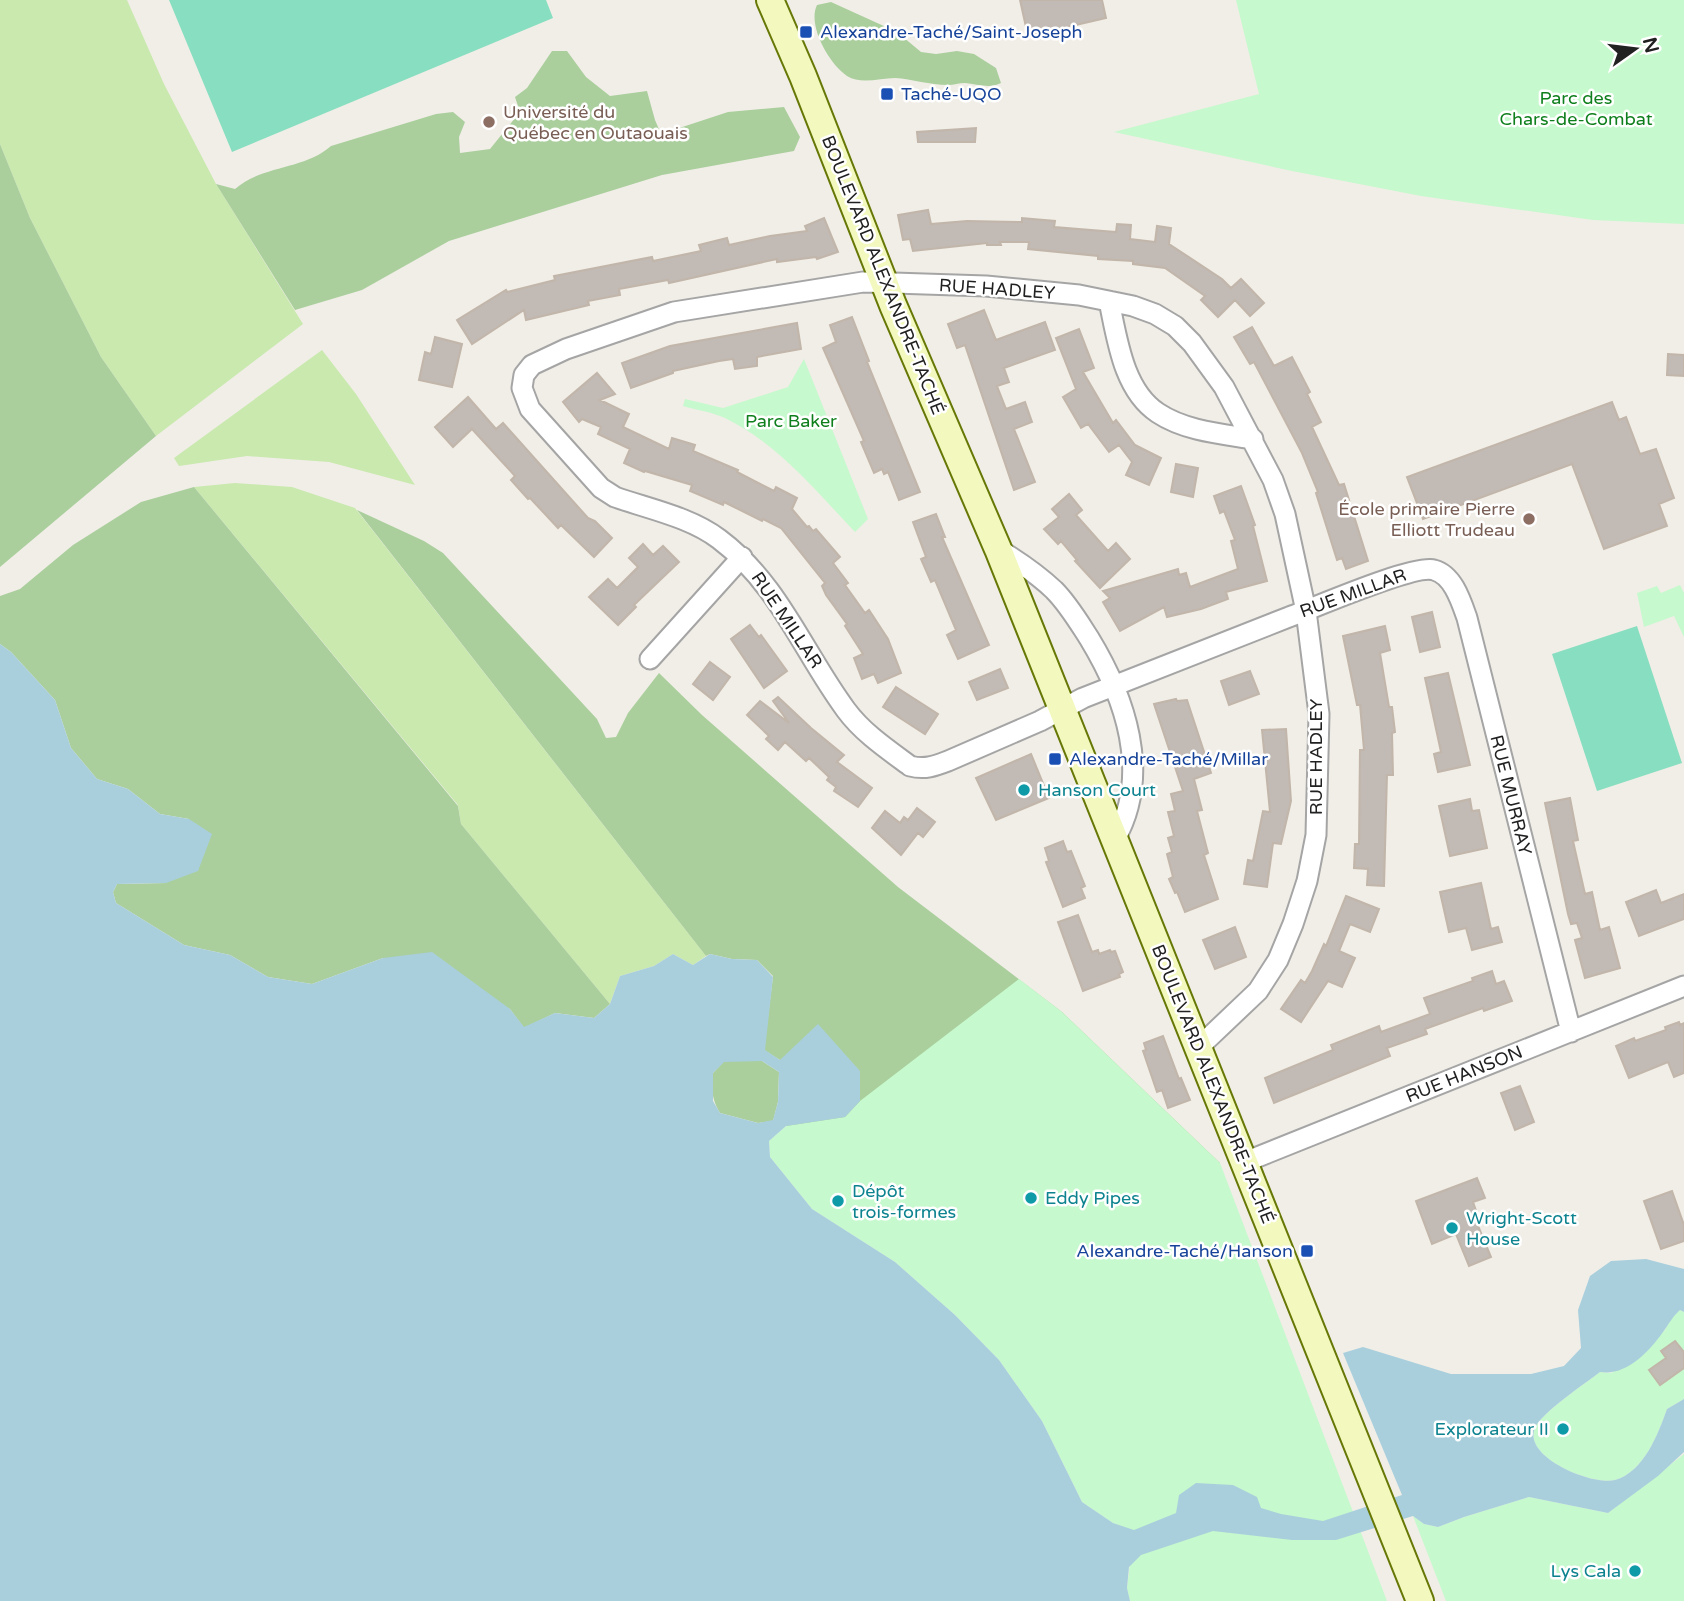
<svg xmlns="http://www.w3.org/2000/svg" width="1684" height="1601" font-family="'Varela Round',sans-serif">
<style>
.grass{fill:#c9e9af}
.forest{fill:#aacf9d}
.park{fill:#c6f9cd}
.pitch{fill:#88dec0}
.water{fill:#a9cfdd;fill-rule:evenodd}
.building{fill:#c2bab4;stroke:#c2b6aa;stroke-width:2}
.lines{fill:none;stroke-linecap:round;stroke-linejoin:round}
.minor-casing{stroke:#a5a5a5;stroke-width:23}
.secondary-casing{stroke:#677807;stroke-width:30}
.minor{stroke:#fff;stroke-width:19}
.secondary{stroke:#f3f9be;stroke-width:26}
.transit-dot{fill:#1a4fb4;stroke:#fff;stroke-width:2.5}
.education-dot{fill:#8d6e63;stroke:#fff;stroke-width:2.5}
.culture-dot{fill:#0f9aa8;stroke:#fff;stroke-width:2.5}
.labels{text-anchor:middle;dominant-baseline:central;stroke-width:5;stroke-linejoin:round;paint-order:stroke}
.transit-label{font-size:18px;fill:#164399;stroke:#fff;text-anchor:start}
.park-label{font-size:18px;fill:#0e7f1c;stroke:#fff}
.education-label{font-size:18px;fill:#785e54;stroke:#fff;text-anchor:start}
.street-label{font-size:18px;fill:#212121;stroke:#fff}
.culture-label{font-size:18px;fill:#0d838f;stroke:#fff;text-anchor:start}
</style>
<rect width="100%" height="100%" fill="#f1eee7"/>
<!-- grass -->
<path class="grass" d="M0,0H127L164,84L216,184L303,324L156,436L101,357L30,218L0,144Z
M322,350L356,394L415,485L329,462L247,456L179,466L174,458Z
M235,483L292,487L355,508L706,956L693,965L673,954L654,966L620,976L610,1004L461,824L458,805L194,487Z"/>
<!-- forest -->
<path class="forest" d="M831,2L897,32L921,52L936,54L957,51L974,54L996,68L1001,83C990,89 977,84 965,83C959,83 954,85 948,85C930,85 912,79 895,78C880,78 861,85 847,76C829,64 807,25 817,5Z
M552,51H567L586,77L610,96L647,91L655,120L661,134L728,112L784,107L800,137L794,151L662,175L449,241L362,290L295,310L216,184L235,189C262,165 304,170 331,146L436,114L453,112L465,122L459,137L460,153L490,149L520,112L515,97L527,88Z
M0,144L30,218L101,357L156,436L0,567Z
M194,487L458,806L461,824L610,1004L594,1018L555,1013L524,1028L510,1009L383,958L312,984L268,977L230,955L184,945L116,903L113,892L117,884L166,883L189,819L160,814L128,789L97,779L71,748L55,700L11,652L0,644V596L20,589L73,545L141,502Z
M357,510L424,541L443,553L597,719L606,738L616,737L628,713L659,673L702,715L898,887L1062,1012L1220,1163L786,1126L780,1060L764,1050L773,976L757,960L732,959L710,954L706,956Z
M724,1061H762L779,1072L778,1102L773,1121L758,1123L720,1113C712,1100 711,1089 713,1073Z"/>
<!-- park -->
<path class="park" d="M1236,0H1684V224L1593,220L1421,196L1292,171L1114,132L1259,94Z
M804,359L868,519L855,532C815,490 778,444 725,418C712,412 696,410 683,406L685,399L723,408L788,387Z
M1680,585L1684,593V637L1674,616L1644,627L1637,593L1657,586L1661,593Z
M1019,979L1062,1012L1220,1163L1387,1601H1130L1127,1588L1134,1531L1113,1523L1082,1502L1042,1421L999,1360L955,1315L895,1262L812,1209L770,1157L769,1141L786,1126L845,1117L860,1101Z
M1680,1310L1684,1312V1399L1667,1409C1658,1434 1644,1472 1615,1480C1593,1486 1522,1457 1535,1428C1542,1412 1586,1383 1600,1372L1611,1373L1620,1368L1665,1330L1672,1317Z
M1684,1454V1601H1446L1413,1516L1424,1524L1438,1527L1464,1517L1529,1497L1608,1513Z"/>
<!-- pitch -->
<path class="pitch" d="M169,0H546L553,18L232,152Z
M1637,626L1682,763L1597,791L1552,654Z"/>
<!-- water -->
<path class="water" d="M0,644L11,652L55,700L71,748L97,779L128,789L160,814L189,819L212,834L198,871L166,883L117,884L113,892L116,903L184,945L230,955L268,977L312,984L383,958L432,952L510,1009L524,1027L555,1013L594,1018L610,1004L620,976L654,966L673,954L693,965L710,954L732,959L757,960L773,977L765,1050L780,1060L818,1024L860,1071V1101L845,1117L786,1126L769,1141L770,1157L812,1209L895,1262L955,1315L999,1360L1042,1421L1082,1502L1113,1523L1134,1530L1176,1513L1179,1495L1196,1483L1233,1485L1257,1497L1261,1508L1281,1514L1323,1521L1402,1495L1343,1353L1363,1347L1451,1374H1531L1564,1366L1581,1348L1578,1310L1590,1276L1611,1261L1646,1259L1684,1269V1312L1680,1310C1672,1317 1669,1324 1663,1332C1648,1353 1626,1376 1600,1372C1586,1383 1541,1413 1535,1428C1522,1457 1593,1486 1615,1480C1644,1472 1658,1434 1667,1409L1684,1399V1452L1658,1476L1608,1513L1529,1497L1464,1517L1438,1527L1424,1524L1413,1516L1336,1540H1292L1213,1531L1141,1555L1129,1567L1127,1588L1130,1601H0ZM762,1061L779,1072L778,1102L773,1120L758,1123L720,1113L713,1101V1073L724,1062Z"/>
<!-- building -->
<path class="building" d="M1020,0H1102L1106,18L1028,36Z
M976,128L975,142H918L917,132Z
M928,210L931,224L967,221L1022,222V218L1055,221L1054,227L1116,232L1117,224L1131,225L1130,239L1155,242L1157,226L1171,228L1169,244L1222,279L1231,288L1241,279L1264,303L1250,316L1235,300L1218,317L1201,300L1205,296L1165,268L1133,264V261L1098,259V256L1028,249L1029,242H1000L1001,245H987V243L913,251L910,239L903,240L898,215Z
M824,218L838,252L817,259L816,257L777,262V259L669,283L668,280L619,289L620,295L588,301L589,305L526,320L524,310L472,344L457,320L506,290L507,292L555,280L554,276L652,257L653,261L701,251L699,245L727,238L729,245L770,236L807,231L805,226Z
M984,310L996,340L1045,322L1055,350L1004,368L1009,382L997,386L1006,409L1025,402L1032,422L1014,429L1035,482L1014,490L965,345L957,348L948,324Z
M852,317L869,361L867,362L920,492L899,500L888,472L884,474L882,469L874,473L861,442L864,441L823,348L836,342L830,325Z
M797,323L801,349L757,357V366L735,369L733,359L719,361L673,371V373L631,388L622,363L670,346Z
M1252,327L1274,366L1292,357L1310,392L1307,394L1321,422L1312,427L1339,485L1344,484L1368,561L1346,569L1342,558L1337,560L1316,493L1318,492L1302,453L1254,362L1250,364L1234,337Z
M1079,329L1094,368L1083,372L1113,423L1116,420L1135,445L1161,458L1149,485L1126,475L1132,462L1119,445L1109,452L1088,424L1081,428L1063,397L1076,389L1056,338Z
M435,337L462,344L452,387L419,380L425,352L431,354Z
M1668,354L1684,355V376L1667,375Z
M597,373L615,394L600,400L629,414L623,427L669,449L672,438L695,445L693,451L738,470L737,472L774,491L776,487L797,498L792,509L807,527L809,526L813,531L816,529L840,557L833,563L848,583L845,585L865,613L869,610L888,639L901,673L878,683L874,674L862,679L854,658L863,654L845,626L847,624L826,595L822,586L825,583L781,528L763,519L762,521L724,502L723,505L690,491L692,485L645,471L644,472L624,463L630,449L598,434L601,427L582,419L579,422L563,402Z
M468,397L496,429L503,423L588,518L595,521L612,538L594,557L561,525L558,528L530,498L528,499L511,480L515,476L472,429L453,447L435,427Z
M1612,402L1619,420L1626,417L1640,454L1656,449L1674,498L1659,504L1667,526L1604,549L1572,464L1423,519L1407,477Z
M1176,464L1198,468L1193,497L1171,492Z
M1241,486L1255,525L1253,526L1267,581L1226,592L1228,599L1201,609L1167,617L1164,607L1120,631L1103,602L1110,598L1103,591L1178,569L1179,575L1186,573L1190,587L1238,569L1231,541L1235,540L1224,511L1220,513L1214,496Z
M1069,494L1082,510L1076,515L1108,551L1116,543L1130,559L1100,588L1075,561L1077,560L1061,541L1058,544L1044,529L1059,517L1052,509Z
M936,514L945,537H942L989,645L958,659L947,635L956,630L935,580L931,582L921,559L926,557L913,522Z
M643,544L653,555L663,546L679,562L634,605L636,607L618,625L589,597L608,579L617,588L638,567L629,558Z
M1432,612L1440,647L1420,652L1412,617Z
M750,625L759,637L761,635L787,671L764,688L731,639Z
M1385,626L1390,650L1380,653L1389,707H1392L1395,732L1392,733L1393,775H1387L1384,886L1367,885L1368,869L1354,868L1355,844H1359L1360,750H1364L1360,705H1357L1343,636Z
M710,662L730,677L713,700L693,684Z
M1000,669L1008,688L977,700L969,682Z
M1250,671L1259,694L1229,705L1221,681Z
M1448,673L1470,765L1438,772L1434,754L1441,752L1425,678Z
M896,687L938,714L925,734L883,707Z
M778,697L811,728L844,755L837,762L872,788L858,807L834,791L836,787L827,780L829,777L809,758L806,761L785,742L778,750L766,739L769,736L747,715L760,701L789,723L773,701Z
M1176,699L1177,701L1187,700L1211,773L1194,779L1202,810L1197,811L1208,853L1204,855L1218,899L1185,912L1177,892L1175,893L1169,879L1173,877L1167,854L1172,852L1168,838L1174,836L1168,812L1175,811L1171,794L1183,791L1154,704Z
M1286,729L1291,801L1281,844L1273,843L1267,887L1244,884L1248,860L1253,861L1263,811L1270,812L1262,730Z
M1031,754L1049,798L996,820L976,778Z
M1570,798L1578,840L1573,841L1585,894L1592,892L1600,930L1609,927L1620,968L1585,978L1575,940L1582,938L1577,923L1571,924L1568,914L1545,803Z
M1470,799L1472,811L1479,810L1487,848L1450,856L1439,806Z
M917,808L935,822L923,837L918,833L901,855L872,828L885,811L900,823L904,817L908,820Z
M1063,841L1067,852L1071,851L1085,886L1081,888L1085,898L1063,907L1046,862L1049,861L1045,848Z
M1481,883L1491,929L1498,927L1502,942L1472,950L1466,928L1449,932L1440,892Z
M1656,890L1661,903L1684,894V919L1639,936L1626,902Z
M1346,896L1379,909L1370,932L1350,924L1339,951L1355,958L1342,987L1328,981L1301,1022L1281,1009L1301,980L1305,983L1312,971L1324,944L1326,946Z
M1078,915L1092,952L1098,950L1099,954L1110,950L1111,952L1115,951L1123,972L1119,974L1120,977L1083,991L1058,922Z
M1235,927L1246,957L1215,969L1203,940Z
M1492,971L1496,984L1504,981L1512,1001L1484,1011L1483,1008L1425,1029L1427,1034L1387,1048L1390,1056L1274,1103L1265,1078L1333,1050L1331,1045L1379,1026L1381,1032L1430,1014L1424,998L1473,981L1472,978Z
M1679,1022L1680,1025L1684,1023V1073L1674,1077L1668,1062L1629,1078L1616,1046L1634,1038L1635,1041L1666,1030L1665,1027Z
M1163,1036L1179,1079L1181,1078L1190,1100L1168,1108L1162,1090L1157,1092L1143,1051L1146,1050L1144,1043Z
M1520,1086L1534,1122L1515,1130L1501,1093Z
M1477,1178L1485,1198L1473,1202L1479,1219L1476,1221L1491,1257L1469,1266L1456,1234L1432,1244L1416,1201Z
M1672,1191L1684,1225V1241L1661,1249L1644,1201Z
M1675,1341L1684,1352V1368L1660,1385L1649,1370L1666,1358L1661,1351Z"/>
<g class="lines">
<!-- minor casing -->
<g class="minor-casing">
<path id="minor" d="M1109,301C1117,338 1123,390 1158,413C1185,431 1222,434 1253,439
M998,549C1018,561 1037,574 1054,590C1068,604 1078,621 1089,638C1125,697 1152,774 1115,839
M650,659L742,557
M1199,1047L1258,991L1278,960L1293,924L1307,881L1316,835L1319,714L1306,611L1285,514L1273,480L1224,387L1192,343L1175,326L1155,314L1133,306L1079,295L986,286L863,282L674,312L566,349L532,365L524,375L522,388L530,409L601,488L615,497C649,509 690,517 719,539C779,584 803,652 846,710C863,733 887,749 910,766C925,770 935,766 948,761L1040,721L1083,698L1289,617C1314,608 1414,564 1434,570C1453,575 1461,601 1467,618L1571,1032
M1245,1162L1684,986"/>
</g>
<!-- secondary casing -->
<g class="secondary-casing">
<path id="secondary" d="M770,0L803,76L893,305L998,549L1420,1601"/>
</g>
<!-- minor -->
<use href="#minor" class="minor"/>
<!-- secondary -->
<use href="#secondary" class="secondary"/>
</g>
<!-- markers -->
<g class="transit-dot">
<rect x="799" y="25" width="14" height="14" rx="3.5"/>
<rect x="880" y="87" width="14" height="14" rx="3.5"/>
<rect x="1048" y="752" width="14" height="14" rx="3.5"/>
<rect x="1300" y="1244" width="14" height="14" rx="3.5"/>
</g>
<g class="education-dot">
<circle cx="489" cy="122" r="7"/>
<circle cx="1529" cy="519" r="7"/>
</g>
<g class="culture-dot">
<circle cx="1024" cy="790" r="7"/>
<circle cx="1031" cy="1198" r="7"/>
<circle cx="838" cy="1201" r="7"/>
<circle cx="1452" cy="1228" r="7"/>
<circle cx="1563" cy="1429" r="7"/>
<circle cx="1635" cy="1571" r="7"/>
</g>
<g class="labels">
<!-- transit labels -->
<g class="transit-label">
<text x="820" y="32">Alexandre-Taché/Saint-Joseph</text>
<text x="901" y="94">Taché-UQO</text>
<text x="1069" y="759">Alexandre-Taché/Millar</text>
<text x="1293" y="1251" text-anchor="end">Alexandre-Taché/Hanson</text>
</g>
<!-- park labels -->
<g class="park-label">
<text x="1576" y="98">Parc des<tspan x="1576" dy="21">Chars-de-Combat</tspan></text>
<text x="791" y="421">Parc Baker</text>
</g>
<!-- education labels -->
<g class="education-label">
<text x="503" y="112">Université du<tspan x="503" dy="21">Québec en Outaouais</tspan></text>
<text x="1515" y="509" text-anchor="end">École primaire Pierre<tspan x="1515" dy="21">Elliott Trudeau</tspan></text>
</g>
<!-- street labels -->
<g class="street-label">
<text transform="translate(883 275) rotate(68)">BOULEVARD ALEXANDRE-TACHÉ</text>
<text transform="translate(997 289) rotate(4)">RUE HADLEY</text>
<text transform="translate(1353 593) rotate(-20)">RUE MILLAR</text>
<text transform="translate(787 620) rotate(56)">RUE MILLAR</text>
<text transform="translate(1316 757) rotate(-90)">RUE HADLEY</text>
<text transform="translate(1511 795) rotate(76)">RUE MURRAY</text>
<text transform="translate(1464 1074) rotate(-22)">RUE HANSON</text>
<text transform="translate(1213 1084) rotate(68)">BOULEVARD ALEXANDRE-TACHÉ</text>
</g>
<!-- culture labels -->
<g class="culture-label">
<text x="1038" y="790">Hanson Court</text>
<text x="852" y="1191">Dépôt<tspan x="852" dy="21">trois-formes</tspan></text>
<text x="1045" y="1198">Eddy Pipes</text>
<text x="1466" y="1218">Wright-Scott<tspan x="1466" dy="21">House</tspan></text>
<text x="1549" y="1429" text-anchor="end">Explorateur II</text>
<text x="1621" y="1571" text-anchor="end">Lys Cala</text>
</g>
</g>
<!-- north arrow -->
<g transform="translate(1635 49) rotate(76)" stroke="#ffffff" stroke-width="5" paint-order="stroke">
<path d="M0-5L12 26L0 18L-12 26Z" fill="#212121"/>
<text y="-10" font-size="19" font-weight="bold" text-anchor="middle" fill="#212121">N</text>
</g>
</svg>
